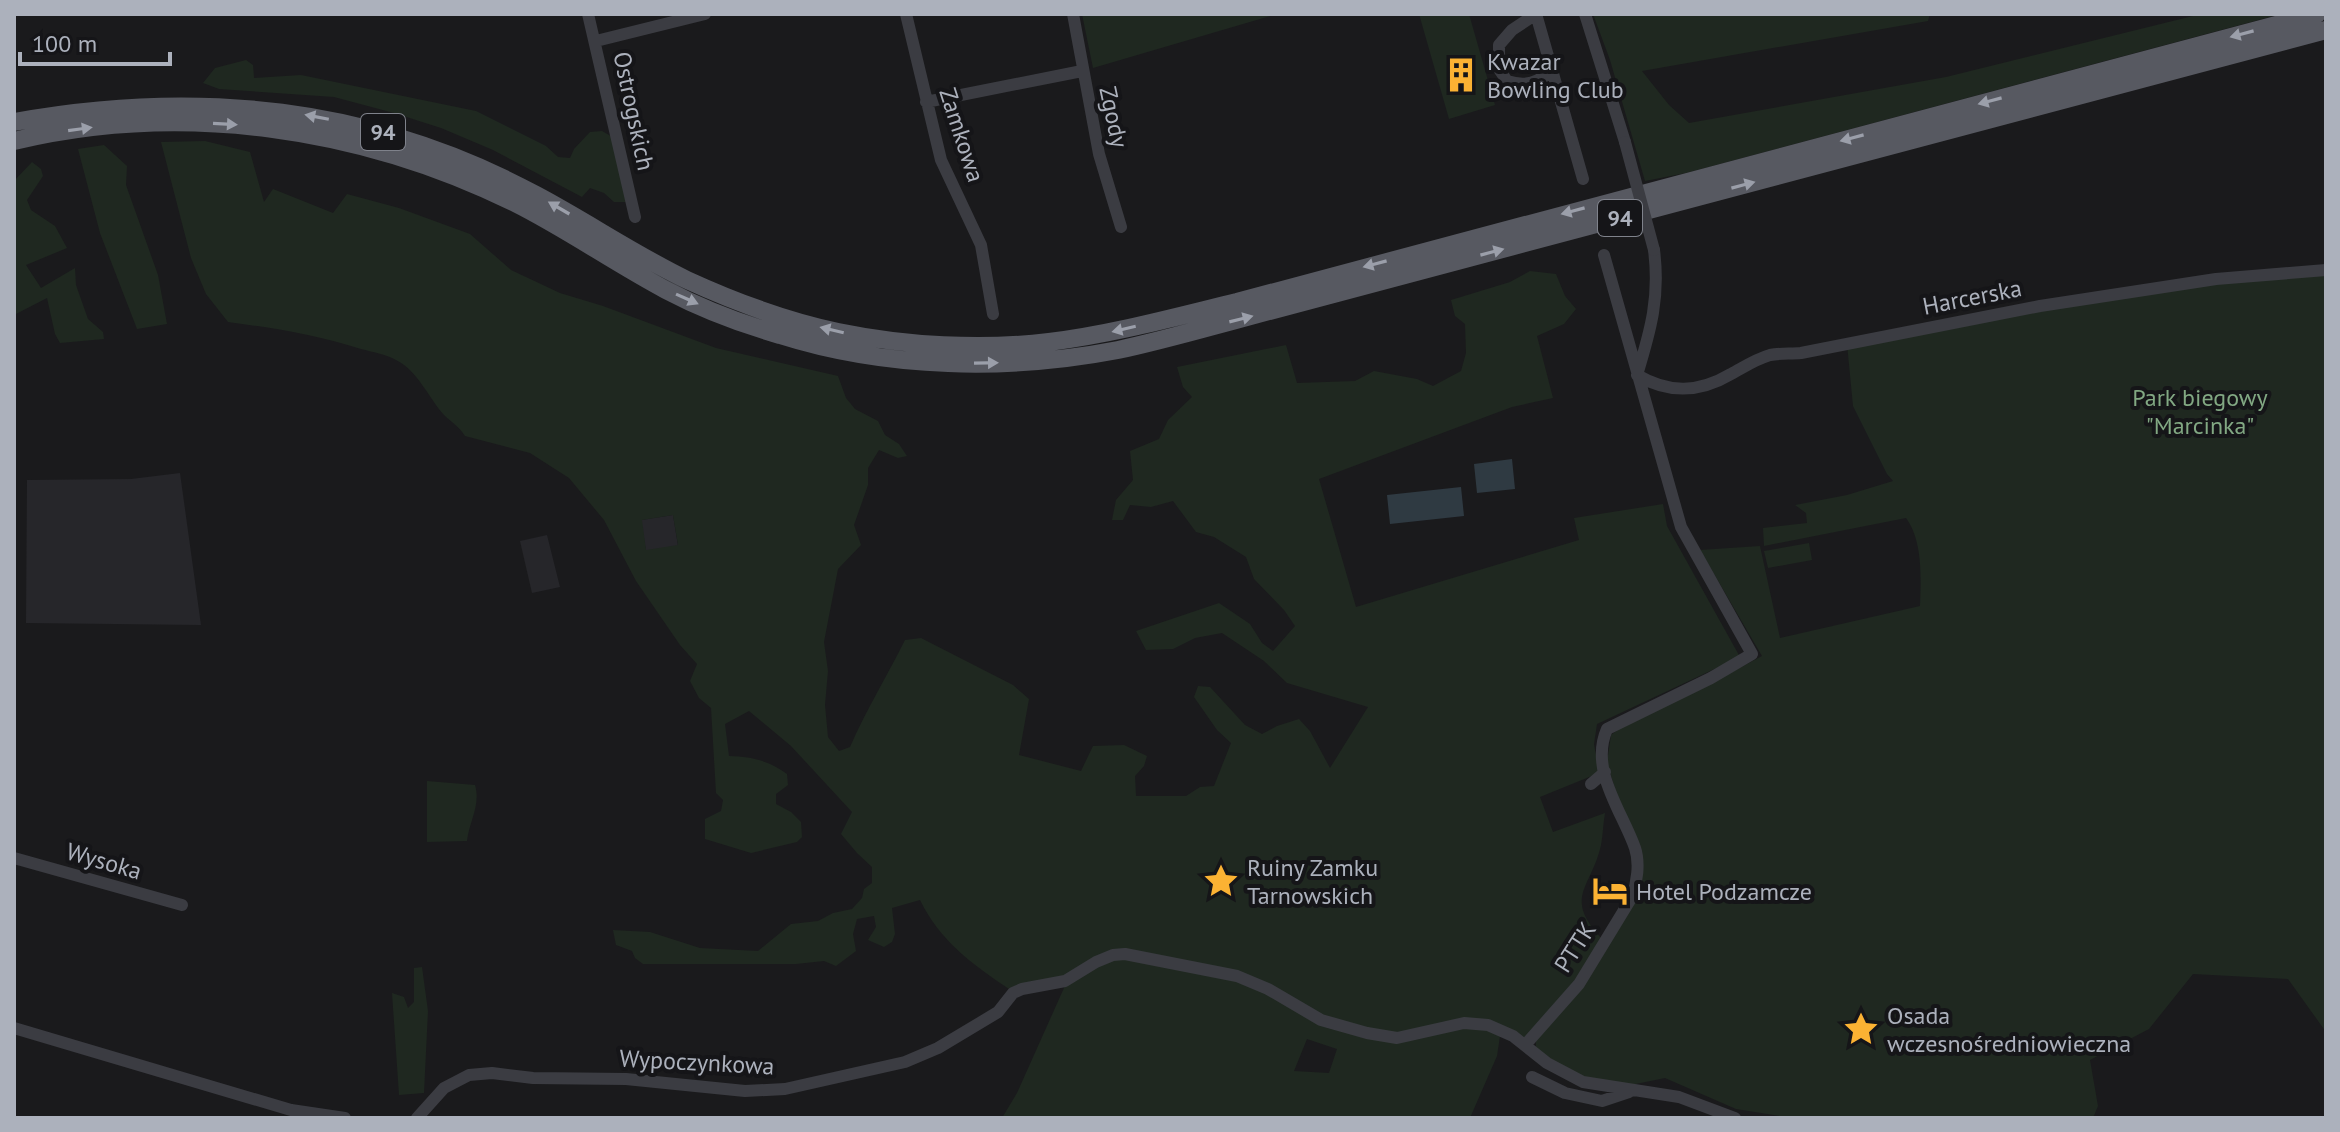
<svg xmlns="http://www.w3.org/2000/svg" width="2340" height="1132" font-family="'PT Sans',sans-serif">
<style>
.built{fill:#26262a}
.green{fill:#1f2820;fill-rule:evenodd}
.water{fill:#2f3a42}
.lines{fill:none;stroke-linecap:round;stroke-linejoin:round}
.street{stroke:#3b3c42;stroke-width:12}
.primary{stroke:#575961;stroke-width:18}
.street-bridge{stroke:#3b3c42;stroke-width:12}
.oneway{fill:#9b9faa}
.labels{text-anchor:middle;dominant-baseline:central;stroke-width:8;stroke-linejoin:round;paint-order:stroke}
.shield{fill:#151518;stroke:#7f828b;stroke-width:2}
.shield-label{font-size:22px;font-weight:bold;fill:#acb1bc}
.poi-label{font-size:24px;fill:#acb1bc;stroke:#151518;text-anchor:start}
.street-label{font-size:24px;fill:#acb1bc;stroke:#151518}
.park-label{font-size:24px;fill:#82a883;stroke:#151518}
</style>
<rect width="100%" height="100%" fill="#1a1a1c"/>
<!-- built -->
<path class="built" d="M180,473L201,625L26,623L27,480L131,479Z
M673,515L678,546L646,551L641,520Z
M547,535L560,587L532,593L520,541Z"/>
<!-- green -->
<path class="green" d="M1082,14H1277L1093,68Z
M1419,14H1469L1495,105L1449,119Z
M1593,14H1930L1928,21L1642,71L1669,105L1689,123L1946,77L2201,14H2281L1686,173L1645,181L1610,60Z
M246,60L253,65L254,78L301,75L476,111L546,146L558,157L570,158L574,149L590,132L602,131L616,139L630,202H614L604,193L590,188L582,197L493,150L441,128L394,113L334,97L219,89L203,83L215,68Z
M205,141L250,152L264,202L273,189L333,213L347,194L399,208L470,234L511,270L560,293L603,306L716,348L838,376L846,398L855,409L878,421L885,435L899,444L907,456L898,458L879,450L868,468V485L854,525L861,545L838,569L824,642L828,671L825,705L828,737L839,751L850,747C866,710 887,676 905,640L921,638L1013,685L1029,699L1019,755L1081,771L1093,746L1124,745L1147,756L1144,766L1135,776L1136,796H1186L1200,787L1214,786L1231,743L1217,730L1194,697L1198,686L1210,687L1245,725L1262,734L1277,726L1299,719L1310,731L1330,768L1368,707L1287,683L1264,661L1222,633L1195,638L1173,649L1146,650L1136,631L1219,603L1250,624L1262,643L1273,651L1295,626L1284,610L1254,579L1246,557L1214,537L1196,532L1173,501L1151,507L1130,505L1123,520H1112L1116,500L1133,480L1130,451L1159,439L1168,420L1192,397L1183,387L1177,367L1286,345L1297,383L1355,381L1374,371L1417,379L1433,386L1461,371L1466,353L1465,324L1455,316L1451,300L1510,282L1530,271L1556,274L1565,296L1576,309L1564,324L1537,336L1553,398L1512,407L1319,479L1356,607L1579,540L1574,518L1663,504L1667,526L1740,657L1597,724L1594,744L1599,773L1540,797L1553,832L1605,813C1603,824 1603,835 1601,845C1591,890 1561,897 1605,942L1579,984L1521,1046L1500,1036L1497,1056L1470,1118H1002L1017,1093L1068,979L1009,989C972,964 940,941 920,900L892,908L895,934L892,942L884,947L868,940L876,927L874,916L857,919L853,934L856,951L836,966L824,961L796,964H643L635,958L632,951L616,945L613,930L650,932L700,948L758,951L791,924L818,921L833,913L852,909L862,898L864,889L872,883V867L857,853L841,834L852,812L791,746L749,711L725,724L729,756C752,757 768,760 787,774L788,785L776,794V804L791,812L801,822L802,837L797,842L751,853L705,839V819L721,811L723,800L716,793L711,708L699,698L690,681L697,664L680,645L636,581L604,520L569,478L530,453L465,436C458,425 452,423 444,415C428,397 418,371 396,360C386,354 372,352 361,349C317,335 274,328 228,322L206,294L191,258L161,142ZM673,515L678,545L646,550L642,520ZM1307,1039L1337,1049L1329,1073L1294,1071Z
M104,145L127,166L126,185L158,275L167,324L137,329L100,233L78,149Z
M32,162L41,169L43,176L27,200L31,210L55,226L67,248L26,265L41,288L75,268L76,285L88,319L103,332L104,339L60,343L55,334L47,298L14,315V181Z
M2326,270V1032L2288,979L2193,974L2149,1029L2090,1060L2098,1106L2093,1118H1792L1736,1109L1665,1078L1626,1086L1576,1075L1536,1049V1038L1612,933L1641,857L1618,799L1607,762L1611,735L1631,720L1698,690L1762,656L1700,550L1760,546L1780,638L1920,606C1921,578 1923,541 1906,518L1764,546L1763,528L1807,523L1806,513L1795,505L1847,495L1893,481L1887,474L1853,406L1847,344L2040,306Z
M1809,543L1812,560L1768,568L1764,551Z
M427,781L475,785C481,805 469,822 467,841L427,842Z
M422,967L428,1011L424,1093L399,1095L392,993L404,997L408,1008L414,1002V968Z"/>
<!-- water -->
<path class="water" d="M1512,459L1515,489L1477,493L1474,464Z
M1461,487L1464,516L1390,524L1387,495Z"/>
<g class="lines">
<!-- street -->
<path class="street" d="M588,14L635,217
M906,14L941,160L981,245L993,314
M1073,14L1099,154L1121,227
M1536,14L1583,179
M1536,14L1512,30L1499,45V69L1507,81C1526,87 1538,83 1552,70
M1585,14L1625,142
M596,41L705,14
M926,102L1082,71
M1637,375C1669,394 1699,393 1731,374C1744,367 1756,359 1770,355C1780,353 1791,354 1801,353L2040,306L2216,279L2326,270
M1637,375C1651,329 1660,297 1654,250
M1591,784L1605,772
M14,858L182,905
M14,1028L291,1110L345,1118
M1526,1044L1579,984L1632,897C1637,883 1640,863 1635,848C1622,811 1589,770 1607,729L1711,678L1752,654L1681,527L1604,255
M1532,1077L1565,1093L1602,1101L1629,1092
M417,1118L444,1088L469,1075L492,1073L533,1078L626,1079L745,1091L785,1089L905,1062L938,1048L998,1012L1013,993L1022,989L1065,981L1096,962L1113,955L1125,954L1237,976L1268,989L1321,1020L1367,1033L1397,1038L1464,1023L1488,1025L1513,1036L1547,1063L1583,1082L1679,1097L1735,1118"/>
<!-- primary -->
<path class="primary" d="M14,122C197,89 371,106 536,195C587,222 635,255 687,280C735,302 786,321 838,332C906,346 981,350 1049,342C1113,334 1175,317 1237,302L2317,14
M14,141C182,101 361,127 515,203C567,229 615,263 666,290C702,309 742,324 780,335C887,369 1009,371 1118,350C1160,341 1202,329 1243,318L2326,30"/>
<!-- street-bridge -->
<path class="street-bridge" d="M1625,142L1654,250"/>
</g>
<!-- one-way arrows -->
<defs><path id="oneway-solid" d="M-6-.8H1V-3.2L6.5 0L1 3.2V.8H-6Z" transform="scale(2)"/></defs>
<g class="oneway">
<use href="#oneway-solid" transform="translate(2242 34) rotate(165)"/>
<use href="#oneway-solid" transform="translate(1990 101) rotate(165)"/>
<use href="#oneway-solid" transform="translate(317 117) rotate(-169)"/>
<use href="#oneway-solid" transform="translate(225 124) rotate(3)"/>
<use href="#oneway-solid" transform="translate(80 129) rotate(-8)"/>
<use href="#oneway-solid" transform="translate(1852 138) rotate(165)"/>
<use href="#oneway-solid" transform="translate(1743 185) rotate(-15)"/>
<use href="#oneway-solid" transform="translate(559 208) rotate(-150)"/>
<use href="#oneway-solid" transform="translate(1573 211) rotate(165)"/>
<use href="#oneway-solid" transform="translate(1492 252) rotate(-15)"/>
<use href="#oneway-solid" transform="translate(1375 264) rotate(165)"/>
<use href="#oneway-solid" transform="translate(687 299) rotate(24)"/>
<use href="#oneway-solid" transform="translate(1241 319) rotate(-14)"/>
<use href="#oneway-solid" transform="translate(1124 329) rotate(167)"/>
<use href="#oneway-solid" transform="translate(832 330) rotate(-167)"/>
<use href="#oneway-solid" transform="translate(986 363) rotate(-1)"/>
</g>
<!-- icons -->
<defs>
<g id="building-bare" transform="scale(2.76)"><path d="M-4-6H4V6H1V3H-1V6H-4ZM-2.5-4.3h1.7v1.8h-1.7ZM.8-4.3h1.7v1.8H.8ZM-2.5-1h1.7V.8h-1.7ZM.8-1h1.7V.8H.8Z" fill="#fbb233" stroke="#151518" stroke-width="2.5" paint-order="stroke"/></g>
<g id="sight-bare" transform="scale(2.76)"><path d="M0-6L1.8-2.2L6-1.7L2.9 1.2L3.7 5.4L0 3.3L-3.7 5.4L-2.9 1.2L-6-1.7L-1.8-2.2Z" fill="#fbb233" stroke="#151518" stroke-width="2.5" paint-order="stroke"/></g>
<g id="hotel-bare" transform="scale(2.76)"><path d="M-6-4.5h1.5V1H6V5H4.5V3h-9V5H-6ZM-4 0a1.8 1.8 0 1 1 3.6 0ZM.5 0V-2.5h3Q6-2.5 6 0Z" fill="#fbb233" stroke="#151518" stroke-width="2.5" paint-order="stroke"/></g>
</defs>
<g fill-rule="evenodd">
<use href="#building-bare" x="1461" y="75"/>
<use href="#sight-bare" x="1221" y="881"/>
<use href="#hotel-bare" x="1610" y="891"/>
<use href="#sight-bare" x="1861" y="1029"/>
</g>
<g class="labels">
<!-- shield labels -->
<g class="shield">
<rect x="361" y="114" width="44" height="36" rx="6"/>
<rect x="1598" y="200" width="44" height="36" rx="6"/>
</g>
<g class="shield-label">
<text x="383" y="132">94</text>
<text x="1620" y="218">94</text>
</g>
<!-- poi labels -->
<g class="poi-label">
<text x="1487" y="61">Kwazar<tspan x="1487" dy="28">Bowling Club</tspan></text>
<text x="1247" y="867">Ruiny Zamku<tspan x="1247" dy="28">Tarnowskich</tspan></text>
<text x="1636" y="891">Hotel Podzamcze</text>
<text x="1887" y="1015">Osada<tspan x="1887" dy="28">wczesnośredniowieczna</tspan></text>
</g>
<!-- street labels -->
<g class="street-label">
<text transform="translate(634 111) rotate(78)">Ostrogskich</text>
<text transform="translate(1114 117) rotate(78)">Zgody</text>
<text transform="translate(962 135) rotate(72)">Zamkowa</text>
<text transform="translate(1972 297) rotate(-11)">Harcerska</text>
<text transform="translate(104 861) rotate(16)">Wysoka</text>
<text transform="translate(1575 947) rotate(-57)">PTTK</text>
<text transform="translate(697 1062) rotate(3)">Wypoczynkowa</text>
</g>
<!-- park labels -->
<g class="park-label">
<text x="2200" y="397">Park biegowy<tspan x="2200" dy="28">"Marcinka"</tspan></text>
</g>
</g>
<!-- border -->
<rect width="2340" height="1132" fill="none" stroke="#acb1bc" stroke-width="32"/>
<!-- scale -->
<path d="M20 52v12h150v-12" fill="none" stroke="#acb1bc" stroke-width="4"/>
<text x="32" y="52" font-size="24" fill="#acb1bc" stroke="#151518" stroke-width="6" paint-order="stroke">100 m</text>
</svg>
